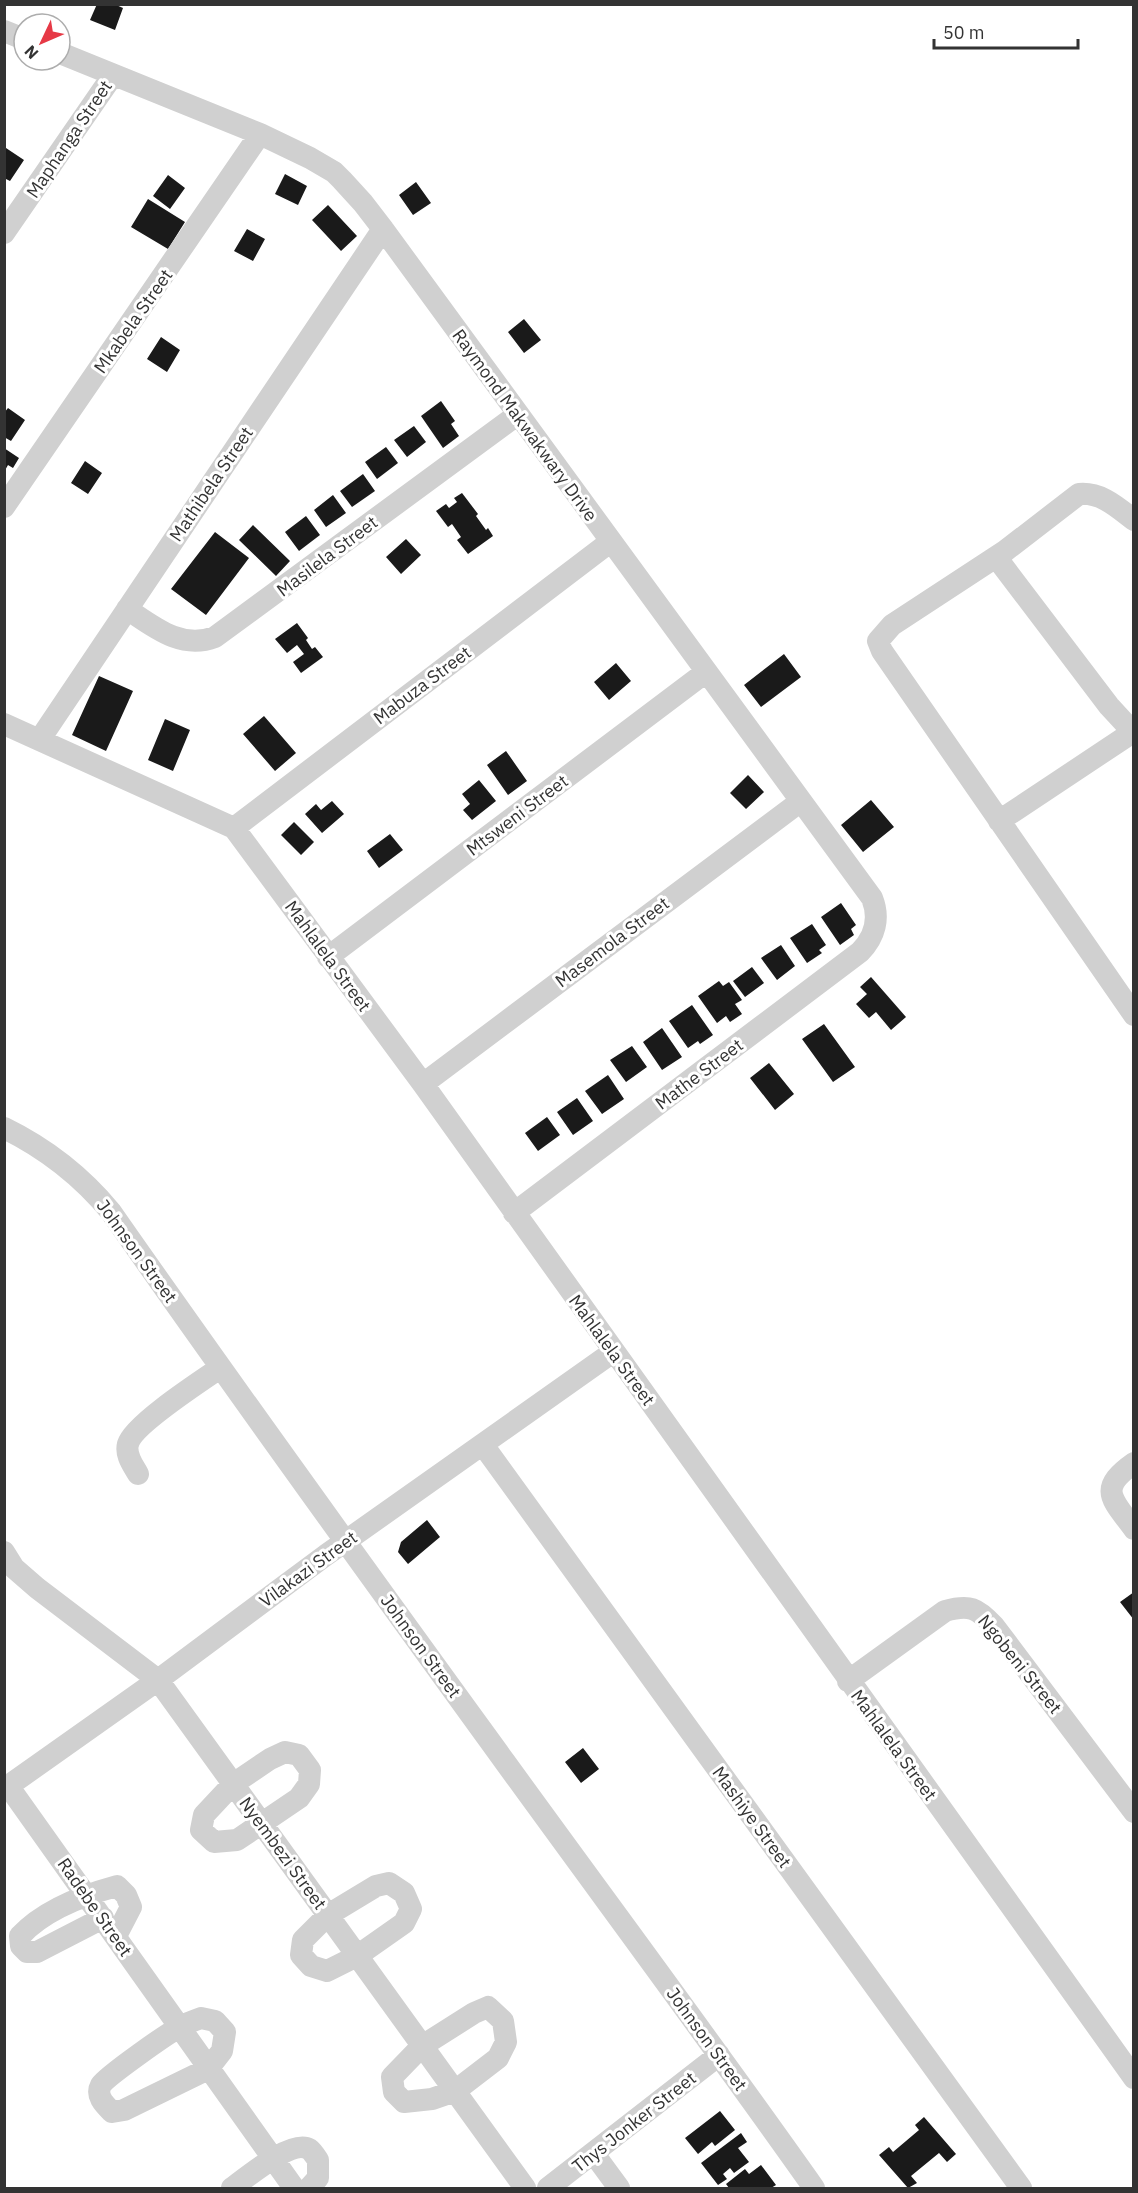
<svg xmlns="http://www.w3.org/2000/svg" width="1138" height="2193" font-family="'IBM Plex Sans',sans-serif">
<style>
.building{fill:#1a1a1a}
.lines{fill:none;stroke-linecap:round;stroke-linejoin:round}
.minor{stroke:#d0d0d0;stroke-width:22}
.labels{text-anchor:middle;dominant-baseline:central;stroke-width:6;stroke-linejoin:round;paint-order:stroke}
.street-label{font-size:18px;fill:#333;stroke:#fff}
</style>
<rect width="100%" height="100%" fill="#fff"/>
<!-- building -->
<path class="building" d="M97,4H114L123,8L115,30L90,20Z
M6,148L24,160L10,181L4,178V151Z
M285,174L307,186L298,205L275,194Z
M168,175L185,188L170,209L153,196Z
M416,182L431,203L413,215L399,195Z
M148,199L185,222L168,249L131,227Z
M328,205L357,236L341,251L312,220Z
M247,229L265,239L253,261L234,251Z
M524,319L541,340L524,353L508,332Z
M161,337L180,350L167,372L147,359Z
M441,401L455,421L451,424L459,436L443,448L421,416Z
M8,408L25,420L11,441L4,437V413Z
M414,426L426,442L407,457L394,440Z
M386,447L398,463L377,479L365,462Z
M4,448L19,458L13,468L8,465L4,472Z
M85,461L102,473L88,494L71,483Z
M363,474L375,491L352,507L340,491Z
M462,493L478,514L476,516L486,530L488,528L493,536L468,554L457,540L461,537L452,524L448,527L436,511L446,504L449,508L457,502L454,498Z
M333,495L346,513L326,527L314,510Z
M306,516L320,535L299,551L285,532Z
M253,525L290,561L276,576L239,540Z
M215,532L249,558L206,615L171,589Z
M406,539L421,555L401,574L386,557Z
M297,623L308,638L306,640L312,649L315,647L323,657L301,673L293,662L304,654L297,645L287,653L275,639Z
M784,654L801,677L761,707L744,685Z
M616,663L631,681L609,700L594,682Z
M99,676L133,691L106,751L72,735Z
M264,716L296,753L275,771L243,734Z
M165,719L190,730L173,771L148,760Z
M506,751L527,781L508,795L487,765Z
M748,775L764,792L746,809L730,793Z
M479,780L496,801L472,820L463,810L470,804L462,794Z
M871,800L894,827L863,852L841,825Z
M332,801L344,814L322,833L305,814L316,804L321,810Z
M294,822L314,842L301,855L281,835Z
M390,834L403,850L379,868L367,851Z
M841,903L856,925L851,929L854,935L840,945L821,917Z
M812,924L826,945L819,950L822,953L807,963L790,938Z
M781,945L795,966L777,980L761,958Z
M752,967L764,983L745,997L733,981Z
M871,977L906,1017L891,1030L876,1012L869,1018L856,1004L867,994L860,987Z
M719,981L723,986L729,982L742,1000L735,1004L742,1014L730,1022L726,1016L717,1023L698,996Z
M692,1005L713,1035L700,1044L698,1041L688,1048L669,1021Z
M824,1024L855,1067L833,1082L802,1039Z
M662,1028L682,1057L662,1070L643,1042Z
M632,1046L647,1067L626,1082L610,1060Z
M769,1063L794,1094L775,1110L750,1078Z
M608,1075L624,1099L602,1114L585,1091Z
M577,1098L593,1121L573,1135L557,1112Z
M547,1117L560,1135L538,1151L525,1133Z
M427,1520L440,1537L408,1564L398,1552L401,1542Z
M1134,1592V1620L1120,1602Z
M583,1748L599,1769L581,1783L565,1762Z
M720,2111L735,2130L715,2146L712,2142L698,2154L685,2138Z
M924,2117L956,2154L947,2162L939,2153L911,2176L917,2183L908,2188L879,2155L889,2147L893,2152L919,2130L915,2125Z
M741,2133L747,2142L738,2148L749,2162L734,2173L730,2168L723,2174L727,2179L718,2185L701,2163Z
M761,2165L776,2185L771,2188H729L726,2184L745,2169L749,2174Z"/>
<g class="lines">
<!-- minor -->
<path class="minor" d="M4,31L24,39
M60,53L260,134L310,158L334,172L342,180L363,203L383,229L872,898C880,918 875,937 860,952L514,1213
M4,233L113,75
M4,507L260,134
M1134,520C1117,507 1101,492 1079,494L1005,551L892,625L878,641L882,651L1134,1015
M996,557L1109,706L1134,733
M127,609C154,627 181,650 215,637L517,415
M4,724L234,828L423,1084L1134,2078
M40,739L383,229
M999,821L1133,732
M234,828L610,542
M328,957L706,672
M423,1084L801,801
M4,1128C45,1148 82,1177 111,1212C240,1397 373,1580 505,1762C608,1904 713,2045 814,2188
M483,1445L1021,2188
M1134,1463C1097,1489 1112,1499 1134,1529
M138,1474C133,1465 125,1455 128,1444C133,1425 201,1381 220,1368
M4,1552L14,1568L37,1588L158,1680L525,2188
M848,1681L945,1611C970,1604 977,1608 994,1626L1134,1812
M285,1752L299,1755L310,1770L309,1784L299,1798L237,1840L214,1842L201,1830L204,1815L233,1784L270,1759Z
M9,1787L294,2188
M4,1789L158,1680L326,1555L613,1352
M389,1883L404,1893L411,1909L404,1923L357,1956L327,1971L311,1966L301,1955L303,1940L328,1915L376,1886Z
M103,1918L37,1952H27L21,1946L20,1936C43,1911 84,1895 117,1886L126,1895L131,1907L116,1936
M488,2007L503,2021L506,2042L498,2058L455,2091L432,2099L404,2102L394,2092L392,2077L422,2046L474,2013Z
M201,2018L215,2021L225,2032L222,2051L208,2069L124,2110L112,2112C105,2105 95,2096 101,2085C107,2076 168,2033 180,2027C186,2023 194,2021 201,2018Z
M594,2154L619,2188
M232,2188C246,2178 292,2139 309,2149C312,2151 316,2157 318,2160V2178L309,2188
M548,2188L719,2055"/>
</g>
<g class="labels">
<!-- street labels -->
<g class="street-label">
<text transform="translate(69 139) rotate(-56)">Maphanga Street</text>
<text transform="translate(133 321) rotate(-55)">Mkabela Street</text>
<text transform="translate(525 425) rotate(54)">Raymond Makwakwary Drive</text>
<text transform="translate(211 484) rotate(-56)">Mathibela Street</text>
<text transform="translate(327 556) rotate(-37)">Masilela Street</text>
<text transform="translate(422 685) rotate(-37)">Mabuza Street</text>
<text transform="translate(517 815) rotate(-37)">Mtsweni Street</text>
<text transform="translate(612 942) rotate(-37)">Masemola Street</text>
<text transform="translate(328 956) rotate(54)">Mahlalela Street</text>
<text transform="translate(699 1074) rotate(-37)">Mathe Street</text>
<text transform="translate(137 1251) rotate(54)">Johnson Street</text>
<text transform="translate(612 1350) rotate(54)">Mahlalela Street</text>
<text transform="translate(308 1569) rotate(-36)">Vilakazi Street</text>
<text transform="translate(421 1646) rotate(54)">Johnson Street</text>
<text transform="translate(1020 1664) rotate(51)">Ngobeni Street</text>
<text transform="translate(894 1745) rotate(54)">Mahlalela Street</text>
<text transform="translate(752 1817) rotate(54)">Mashiye Street</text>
<text transform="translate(283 1853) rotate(54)">Nyembezi Street</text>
<text transform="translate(95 1907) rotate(55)">Radebe Street</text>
<text transform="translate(707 2039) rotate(54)">Johnson Street</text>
<text transform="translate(634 2122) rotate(-38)">Thys Jonker Street</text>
</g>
</g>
<!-- border -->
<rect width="1138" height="2193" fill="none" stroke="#333333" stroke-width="12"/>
<!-- north arrow -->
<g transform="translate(42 42) rotate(226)"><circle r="28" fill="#ffffff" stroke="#adadad" stroke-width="1.5"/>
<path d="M0-4.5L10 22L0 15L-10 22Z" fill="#e63946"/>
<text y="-9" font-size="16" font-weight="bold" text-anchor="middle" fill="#333333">N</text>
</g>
<!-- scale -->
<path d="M934 39v9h144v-9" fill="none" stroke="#333333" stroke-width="3"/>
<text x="943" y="39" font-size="18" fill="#333333" stroke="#ffffff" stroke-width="4.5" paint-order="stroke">50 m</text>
</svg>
